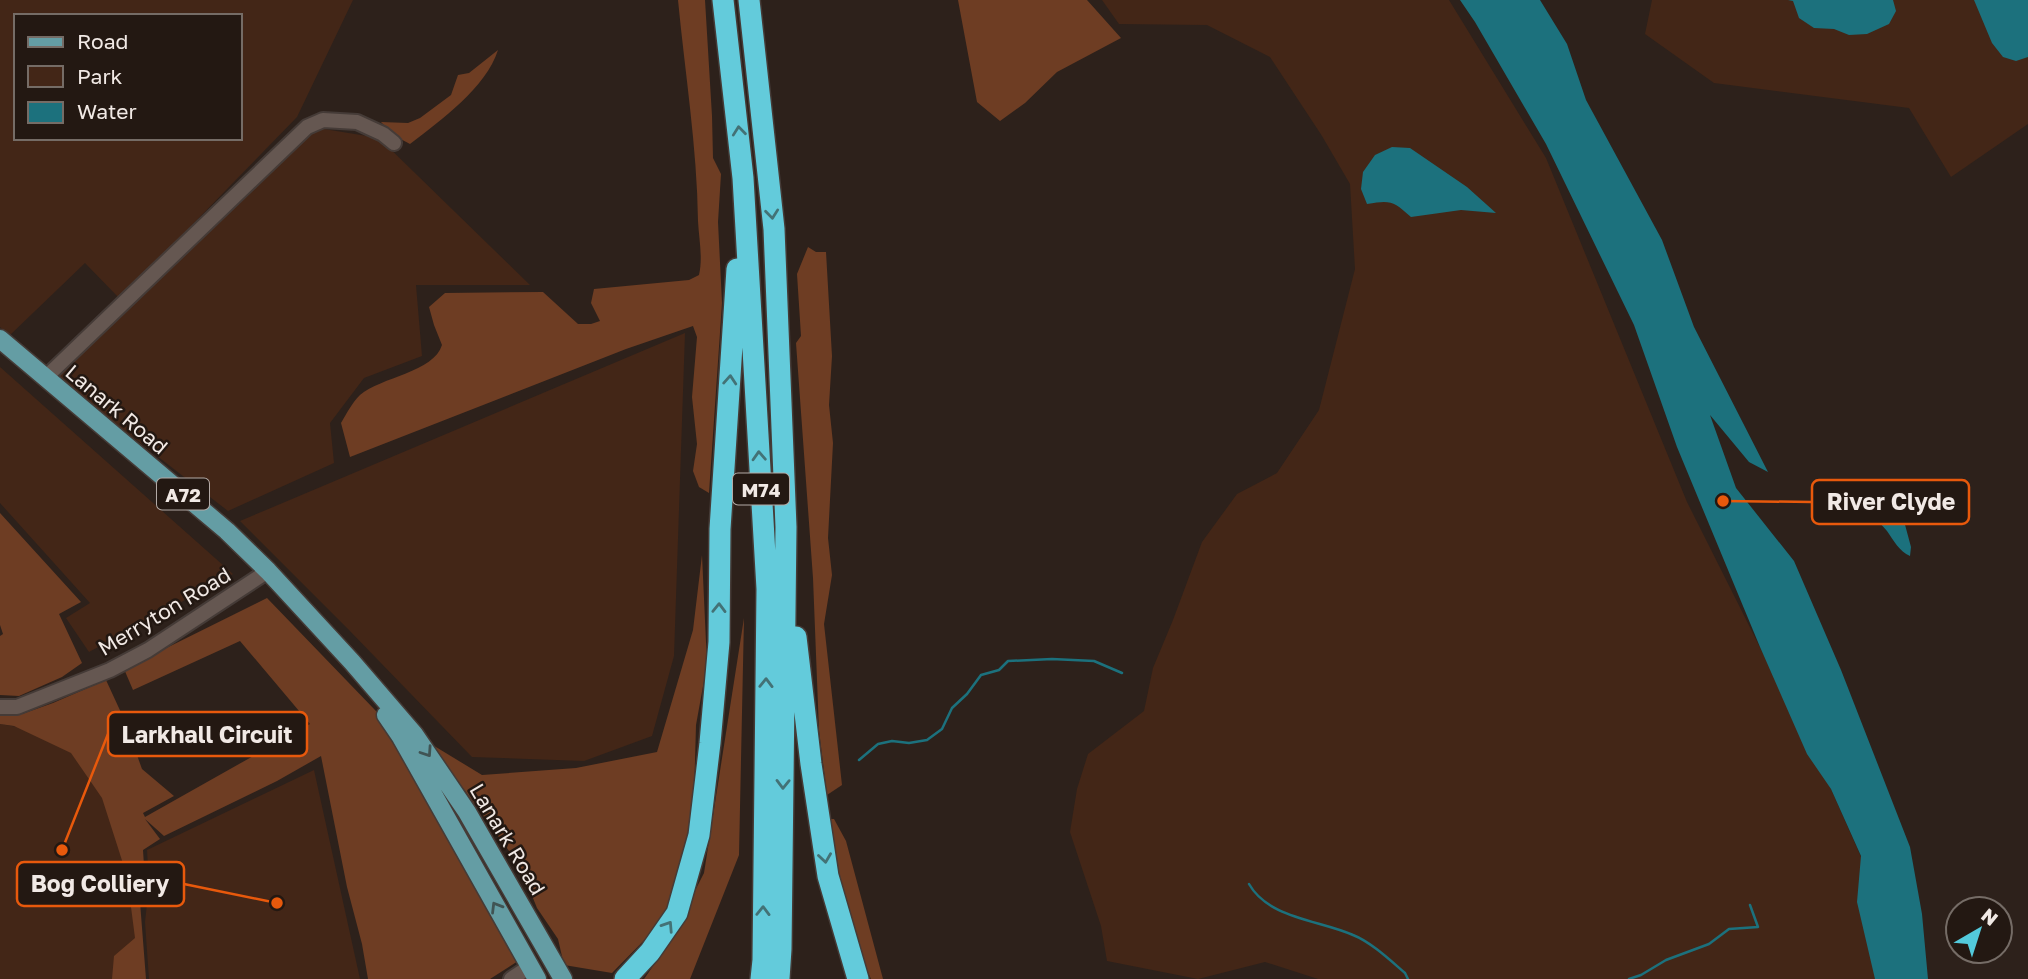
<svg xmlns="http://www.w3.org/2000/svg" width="2028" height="979" font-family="'Golos Text',sans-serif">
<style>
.green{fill:#432617;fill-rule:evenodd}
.forest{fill:#6e3d23}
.water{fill:#1c717d}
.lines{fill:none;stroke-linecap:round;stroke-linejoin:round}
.stream{stroke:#1c717d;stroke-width:2.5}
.minor-casing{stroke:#453b37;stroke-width:18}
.major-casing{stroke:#453b37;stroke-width:21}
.highway-casing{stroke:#453b37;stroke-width:24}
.minor{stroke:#655751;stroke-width:14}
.major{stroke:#649da4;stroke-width:18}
.highway{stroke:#63cbdb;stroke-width:21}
.oneway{stroke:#437276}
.oneway2{stroke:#405454}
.labels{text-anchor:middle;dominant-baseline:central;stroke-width:5;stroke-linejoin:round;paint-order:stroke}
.shield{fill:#231812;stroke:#b3aaa6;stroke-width:2}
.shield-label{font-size:19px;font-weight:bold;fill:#f1e9e5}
.street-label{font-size:21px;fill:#f1e9e5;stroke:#231812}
.leader{fill:none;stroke:#e8590c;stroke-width:2.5}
.callout-dot{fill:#e8590c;stroke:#231812;stroke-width:2.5}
.callout{fill:#231812;stroke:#e8590c;stroke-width:2.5}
.callout-label{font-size:23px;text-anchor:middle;font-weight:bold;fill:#f1e9e5}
</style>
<rect width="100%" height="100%" fill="#2d211b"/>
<!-- green -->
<path class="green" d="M0,0H353L297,117L120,299L85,263L9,336L0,327ZM16,16H240V138H16Z
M1102,0H1449L1546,158L1687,502L1831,789L1861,857L1880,979H1318L1265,962L1198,979L1107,961L1101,926L1070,832L1077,789L1088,754L1144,711L1153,668L1173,620L1202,542L1237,494L1277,473L1319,410L1355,269L1350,184L1322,136L1270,57L1207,25L1119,24Z
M1652,0H2028V124L1951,177L1909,108L1714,83L1645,34Z
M318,128L379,138L530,285H416L422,356L364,378L330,423L334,463L228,511L54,376L105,332Z
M685,333L674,656L652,736L584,761L472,757L348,629L240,521Z
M0,367L233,574L89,652L66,618L90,603L0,503Z
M0,724L48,732L94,769L132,874L142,979H0Z
M314,770L360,979H149L145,922L149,885L147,850Z"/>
<!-- forest -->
<path class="forest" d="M678,0H705L712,116L713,158L721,174L718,222L722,303L709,493L699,487L693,471L697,444L692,397L697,337L693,326L626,349L350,457L341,423C347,413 352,403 360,395C381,377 434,372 442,345L434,325L429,307L445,293L543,292L578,324H591L600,321L591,303L594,289L689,280L699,275C703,257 699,240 698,221C697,147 685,73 678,0Z
M958,0H1087L1121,38L1057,72L1025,103L1000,121L977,102Z
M498,50C486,88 441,120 410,144L393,135L381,122L408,123L420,118L451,95L458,75L469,73Z
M808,247L816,252H826L832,356L829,405L833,443L828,538L832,575L824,624L842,785L827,795L819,731L813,578L796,343L801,336L797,274Z
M0,513L81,602L59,614L82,663L62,677L19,696L0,695V636L3,634L0,625Z
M702,555L707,664L696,725L694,798L683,860L664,920L612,973L564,965L558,939L537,908L520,866L419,728L431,744L482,775L576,768L657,752L693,630Z
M267,598L401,737L518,961L490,979H368L362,944L347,887L321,756L277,781L164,836L145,819L160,839L143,850L145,881L140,902L146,979H112L114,956L135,938L127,876L102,798L71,753L14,726L0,724V712L22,714L53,703L106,680L124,719L142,769L174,796L143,813L145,817L310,724L240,641L133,690L124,669Z
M744,618L739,855L690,979H644L667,946L704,873Z
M827,819H834L846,841L883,979H871C849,933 836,870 827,819Z"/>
<!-- water -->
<path class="water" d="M1460,0H1540L1567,44L1586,100L1662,240L1694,327L1768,472L1749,462L1710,415L1736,488L1794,561L1841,670L1910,847L1922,914L1928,979H1875L1857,902L1861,856L1831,789L1807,754L1760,647L1677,447L1634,325L1546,144L1475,22Z
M1788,0H1893L1896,11L1889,24L1867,34L1849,35L1834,29L1814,28L1799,18L1793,1Z
M1974,0H2028V57L2016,61L2003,57L1992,43Z
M1392,147L1410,148L1467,187L1496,213L1461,210L1411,217C1393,201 1391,200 1367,204L1361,189L1363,172L1375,155Z
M1873,480L1900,506L1911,547L1910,556C1899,551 1894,541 1887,531C1874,516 1859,503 1865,482Z"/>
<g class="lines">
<!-- stream -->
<path class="stream" d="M859,760L878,744L892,741L909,743L927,740L942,729L952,708L967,694L981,675L999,670L1008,661L1052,659L1094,661L1122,673
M1249,884C1269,919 1320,920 1353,935C1371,942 1391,961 1405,973L1408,979
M1629,979L1641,975L1666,960L1709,944L1729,929L1758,927L1750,905"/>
<!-- minor casing -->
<g class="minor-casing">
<path id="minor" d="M45,378L307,127L323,120L357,122L383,134L394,143
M0,707H17L110,670L148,650L268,571
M511,979L529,967"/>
</g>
<!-- major casing -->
<g class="major-casing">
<path id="major" d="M0,339L227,531L268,571L352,662L414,734L467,812L563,979
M386,715L401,737L537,979"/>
</g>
<!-- highway casing -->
<g class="highway-casing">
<path id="highway" d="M723,0L743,178L767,589L763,960L761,979
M749,0L774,229L786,527L781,949L779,979
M796,637L811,764L828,876L858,979
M625,979L650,952L677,913L699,835L710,743L719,642L720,529L737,269"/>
</g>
<!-- minor -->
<use href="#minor" class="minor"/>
<!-- major -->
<use href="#major" class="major"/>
<!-- highway -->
<use href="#highway" class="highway"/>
</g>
<!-- one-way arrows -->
<defs><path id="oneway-chevron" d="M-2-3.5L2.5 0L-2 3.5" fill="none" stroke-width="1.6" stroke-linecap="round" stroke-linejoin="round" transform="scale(1.75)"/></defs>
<g class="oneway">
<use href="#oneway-chevron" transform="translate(739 131) rotate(-96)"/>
<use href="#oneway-chevron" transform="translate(772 214) rotate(84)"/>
<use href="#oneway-chevron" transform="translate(730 380) rotate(-86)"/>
<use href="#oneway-chevron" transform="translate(759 456) rotate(-93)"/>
<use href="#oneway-chevron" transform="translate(719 608) rotate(-89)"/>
<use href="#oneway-chevron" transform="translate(766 683) rotate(-89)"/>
<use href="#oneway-chevron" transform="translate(783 784) rotate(91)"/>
<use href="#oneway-chevron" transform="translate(825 858) rotate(82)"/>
<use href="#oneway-chevron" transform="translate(763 911) rotate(-89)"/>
<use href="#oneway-chevron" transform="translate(668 926) rotate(-57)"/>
</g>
<g class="oneway2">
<use href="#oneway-chevron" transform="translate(427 752) rotate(56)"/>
<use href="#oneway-chevron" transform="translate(496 907) rotate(-121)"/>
</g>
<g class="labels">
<!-- shield labels -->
<g class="shield">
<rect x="733" y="473.5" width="56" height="31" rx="5"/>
<rect x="157" y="478.5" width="52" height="31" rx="5"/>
</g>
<g class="shield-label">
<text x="761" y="489">M74</text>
<text x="183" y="494">A72</text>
</g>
<!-- street labels -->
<g class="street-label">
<text transform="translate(117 409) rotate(40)">Lanark Road</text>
<text transform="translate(164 611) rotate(-31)">Merryton Road</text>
<text transform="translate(508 839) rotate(59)">Lanark Road</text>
</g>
</g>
<!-- callouts -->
<path class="leader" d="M1723 501L1812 502M62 850L108 734M277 903L184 884"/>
<g class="callout-dot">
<circle cx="1723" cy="501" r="7"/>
<circle cx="62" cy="850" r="7"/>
<circle cx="277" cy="903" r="7"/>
</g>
<g class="callout">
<rect x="1812" y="480" width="157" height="44" rx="7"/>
<rect x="108" y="712" width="199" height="44" rx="7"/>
<rect x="17" y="862" width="167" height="44" rx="7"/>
</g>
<g class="callout-label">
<text x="1891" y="510">River Clyde</text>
<text x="207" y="743">Larkhall Circuit</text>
<text x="100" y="892">Bog Colliery</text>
</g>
<!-- legend -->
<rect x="14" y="14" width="228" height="126" fill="#231812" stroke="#756c66" stroke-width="2"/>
<rect x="28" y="37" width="35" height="10" fill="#649da4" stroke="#756c66" stroke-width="2"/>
<text x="77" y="49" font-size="21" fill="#f1e9e5">Road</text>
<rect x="28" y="66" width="35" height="21" fill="#432617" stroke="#756c66" stroke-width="2"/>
<text x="77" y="84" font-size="21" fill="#f1e9e5">Park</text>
<rect x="28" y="102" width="35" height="21" fill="#1c717d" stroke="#756c66" stroke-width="2"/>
<text x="77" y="119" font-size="21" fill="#f1e9e5">Water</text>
<!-- north arrow -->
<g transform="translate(1979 930) rotate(39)"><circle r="33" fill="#231812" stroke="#756c66" stroke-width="2"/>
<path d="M0-5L12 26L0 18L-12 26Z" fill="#53cadc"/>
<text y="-10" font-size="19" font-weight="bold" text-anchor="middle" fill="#f1e9e5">N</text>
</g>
</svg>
